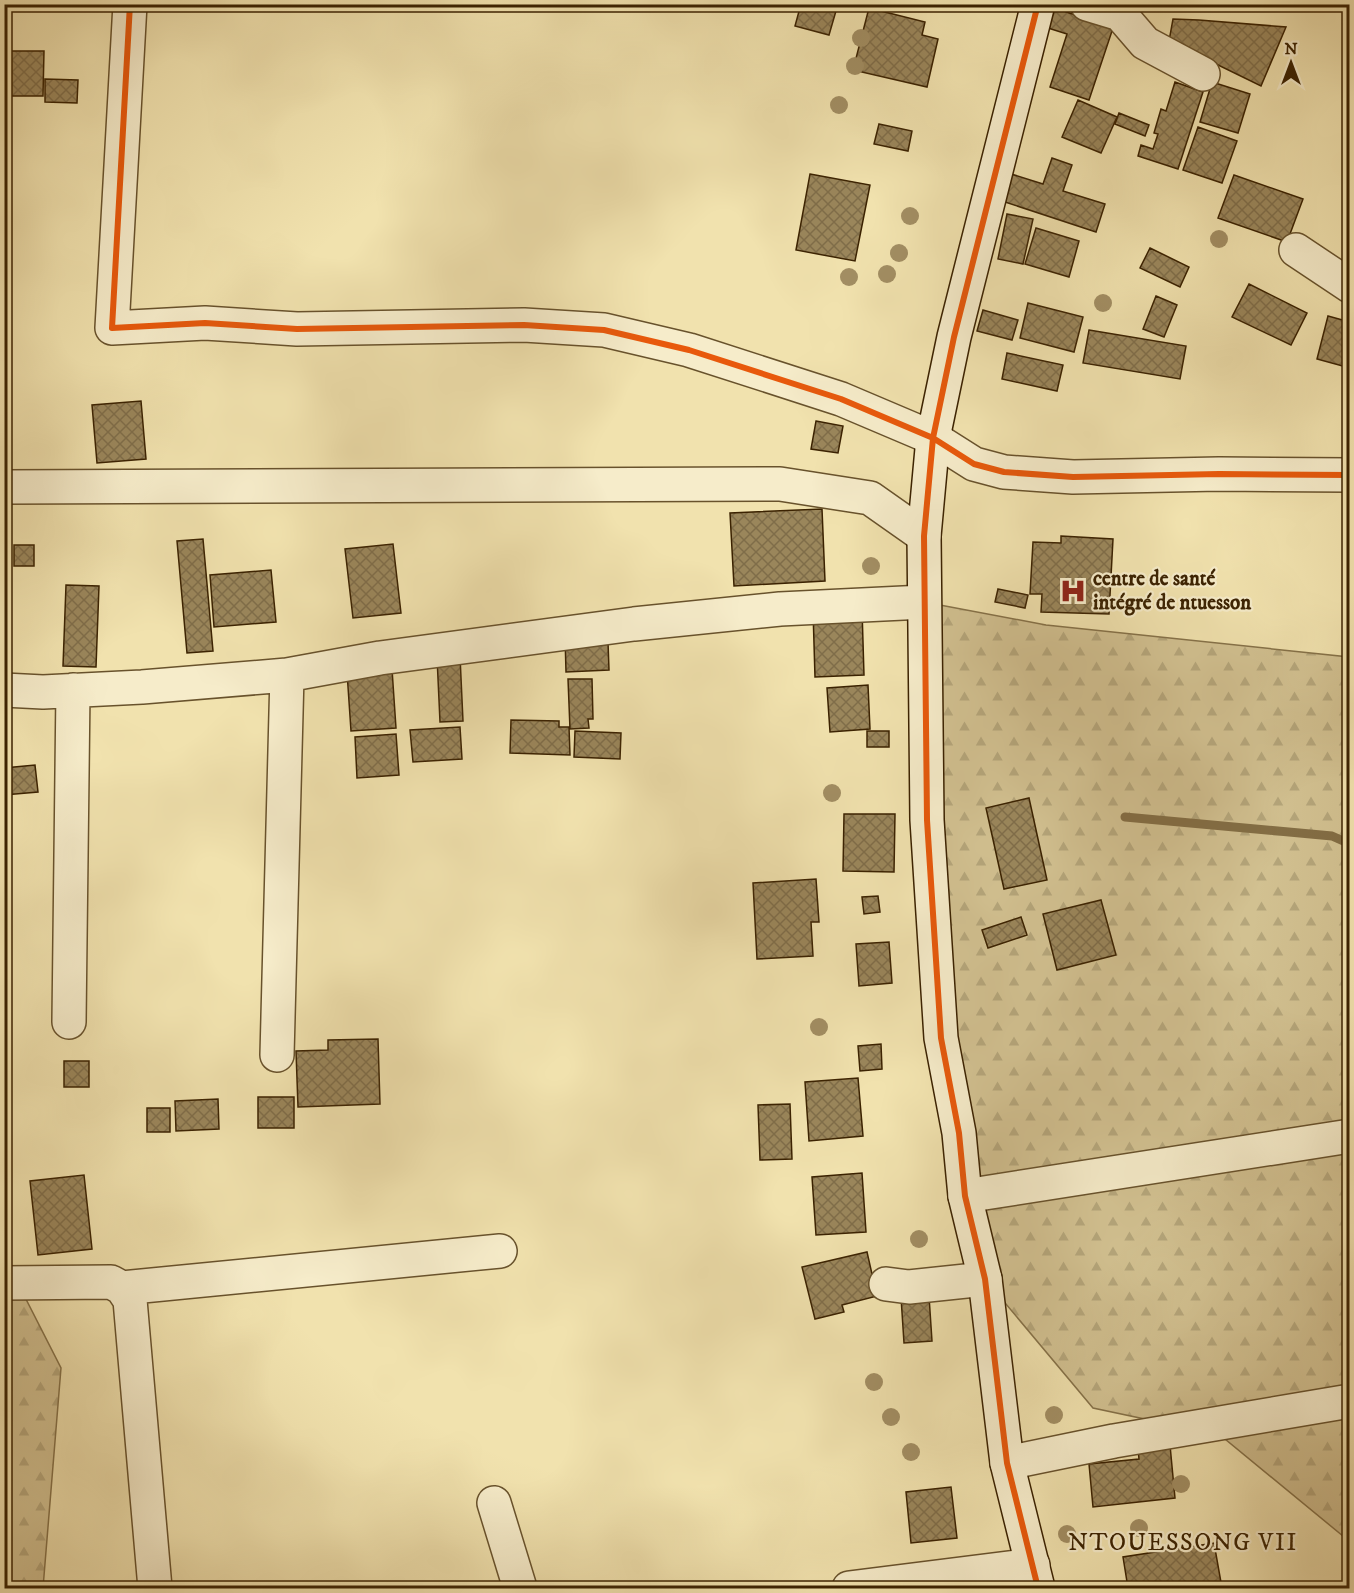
<svg xmlns="http://www.w3.org/2000/svg" width="1354" height="1593" font-family="'IM FELL DW Pica',serif">
<style>
.forest{fill:url(#forest-firs);stroke:#867249;stroke-width:1.5}
.lines{fill:none;stroke-linecap:round;stroke-linejoin:round}
.stream{stroke:#836e45;stroke-width:9}
.building{fill:url(#building-cross-hatch);stroke:#3b2201;stroke-width:1.5}
.street-casing{stroke:#68522c;stroke-width:36}
.secondary-casing{stroke:#3b2201;stroke-width:36}
.street{stroke:#f6ecca;stroke-width:33}
.secondary{stroke:#f6ecca;stroke-width:33}
.cycleway-casing{stroke:#f6ecca;stroke-width:10}
.cycleway{stroke:#e8590c;stroke-width:6}
.tree{fill:#a28e63}
.labels{text-anchor:middle;dominant-baseline:central;stroke-width:4.5;stroke-linejoin:round;paint-order:stroke}
.poi-label{font-size:21px;font-weight:bold;fill:#3b2201;stroke:#f6ecca;text-anchor:start}
.quarter-label{font-size:24px;letter-spacing:1.5px;fill:#3b2201;stroke:#f6ecca}
</style>
<defs>
<pattern id="forest-firs" width="22" height="20" patternUnits="userSpaceOnUse" patternTransform="scale(1.5)"><rect width="22" height="20" fill="#d2c191"/><path d="M5 1l3.5 6h-7zM16 11l3.5 6h-7z" fill="#b5a67b"/></pattern>
<pattern id="building-cross-hatch" width="8" height="8" patternUnits="userSpaceOnUse" patternTransform="scale(1.5)"><rect width="8" height="8" fill="#9a865b"/><path d="M0 0l8 8M0 8l8-8" fill="none" stroke="#7f6d49"/></pattern>
</defs>
<rect width="100%" height="100%" fill="#f1e2ae"/>
<filter id="stains"><feTurbulence type="fractalNoise" baseFrequency=".00333" numOctaves="4"/><feColorMatrix values="0 0 0 0 .2 0 0 0 0 .09 0 0 0 0 .02 0 0 0 .5 -.17"/></filter>
<radialGradient id="worn" r=".72"><stop offset=".6" stop-color="#630" stop-opacity="0"/><stop offset="1" stop-color="#630" stop-opacity=".3"/></radialGradient>
<!-- forest -->
<path class="forest" d="M924,602L1046,625L1349,657V1541L1220,1435L1093,1408L985,1279L965,1196Z
M4,1256L61,1368L43,1588H5Z"/>
<g class="lines">
<!-- stream -->
<path class="stream" d="M1125,817L1332,836L1350,844"/>
</g>
<!-- building -->
<path class="building" d="M801,4H838L829,35L795,26Z
M869,8L925,22L922,35L938,39L927,87L853,70Z
M1055,8L1113,28L1089,100L1050,87L1067,34L1048,28Z
M1173,19L1199,20L1286,27L1261,86L1169,41Z
M4,23H7V57H4Z
M11,51H44L43,96H10Z
M45,79L78,80L77,103L45,102Z
M1175,82L1203,92L1178,169L1138,156L1141,145L1153,149L1158,134L1154,133L1161,109L1166,111Z
M1212,82L1250,94L1238,133L1200,122Z
M1078,100L1117,117L1101,153L1062,137Z
M1119,113L1149,125L1145,136L1115,124Z
M879,124L912,131L908,151L874,144Z
M1198,127L1237,141L1222,183L1183,170Z
M1052,158L1072,165L1063,191L1105,204L1096,232L999,200L1008,173L1043,184Z
M810,174L870,185L855,261L796,250Z
M1234,175L1303,199L1287,242L1218,218Z
M1007,214L1033,219L1023,264L998,259Z
M1036,228L1079,241L1069,277L1025,264Z
M1150,248L1189,267L1180,287L1140,268Z
M1249,284L1307,313L1291,345L1232,317Z
M1156,296L1177,305L1164,337L1143,329Z
M1028,303L1083,317L1074,352L1020,338Z
M983,310L1018,320L1012,340L977,331Z
M1328,316L1350,322V368L1317,359Z
M1089,330L1186,346L1180,379L1083,363Z
M1007,353L1063,365L1057,391L1002,379Z
M141,401L146,459L97,463L92,405Z
M816,421L843,426L838,453L811,449Z
M822,509L825,581L734,586L730,513Z
M1061,536L1113,539L1109,614L1041,612L1042,594H1030L1033,542L1061,543Z
M203,539L213,651L187,653L177,541Z
M393,544L401,613L353,618L345,549Z
M14,545H34V566H14Z
M271,570L276,622L214,627L210,575Z
M66,585L99,586L96,667L63,666Z
M998,589L1028,595L1025,608L995,602Z
M862,609L864,675L815,677L813,610Z
M565,636L608,642L609,670L566,672Z
M460,656L463,721L440,722L437,657Z
M392,669L396,728L351,731L347,672Z
M568,679H592L593,719H588L589,728L570,729Z
M868,685L870,729L830,732L827,688Z
M511,720L559,721V727H569L570,755L510,753Z
M460,727L462,759L413,762L410,730Z
M575,731L621,733L620,759L574,757Z
M867,731H889V747H867Z
M396,734L399,775L357,778L355,737Z
M35,765L38,792L4,795V768Z
M1029,798L1047,880L1004,889L986,808Z
M844,814H895L894,872L843,871Z
M816,879L819,922H811L813,956L757,959L753,883Z
M878,896L880,912L864,914L862,897Z
M1101,900L1116,955L1057,970L1043,914Z
M1021,917L1027,935L988,948L982,930Z
M889,942L892,983L859,986L856,944Z
M378,1039L380,1104L298,1107L296,1051L328,1050V1040Z
M881,1044L882,1069L860,1071L858,1046Z
M64,1061H89V1087H64Z
M858,1078L863,1136L809,1141L805,1082Z
M258,1097H294V1128H258Z
M218,1099L219,1129L176,1131L175,1101Z
M790,1104L792,1159L760,1160L758,1105Z
M147,1108H170V1132H147Z
M862,1173L866,1232L816,1235L812,1177Z
M84,1175L92,1249L38,1255L30,1181Z
M867,1252L877,1296L842,1305L844,1312L815,1319L802,1267Z
M929,1296L932,1341L904,1343L901,1297Z
M1170,1445L1175,1498L1093,1507L1089,1464L1139,1459L1138,1449Z
M951,1487L957,1538L911,1543L906,1492Z
M1214,1543L1222,1588H1128L1123,1557Z"/>
<g class="lines">
<!-- street casing -->
<g class="street-casing">
<path id="street" d="M130,4L112,328L205,323L297,329L524,325L604,330L689,350L841,399L933,438L974,464L1004,472L1073,477L1219,474L1350,475
M1087,4L1120,14L1145,43L1203,74
M1296,250L1350,286
M4,487L780,484L870,498L924,536
M4,690L43,692L142,687L287,675L380,658L634,624L780,609L924,602
M69,1022L73,690
M277,1055L287,675
M965,1196L1350,1136
M4,1283L111,1282L122,1288L130,1300L155,1588
M886,1284L909,1287L985,1279
M122,1288L500,1251
M1007,1463L1114,1441L1350,1401
M494,1503L520,1588
M849,1588L1033,1565"/>
</g>
<!-- secondary casing -->
<g class="secondary-casing">
<path id="secondary" d="M1038,4L954,337L933,438L924,536L927,820L941,1038L959,1133L965,1196L985,1279L1007,1463L1038,1588"/>
</g>
<!-- street -->
<use href="#street" class="street"/>
<!-- secondary -->
<use href="#secondary" class="secondary"/>
<!-- cycleway casing -->
<g class="cycleway-casing">
<path id="cycleway" d="M130,4L112,328L205,323L297,329L524,325L604,330L689,350L841,399L933,438L974,464L1004,472L1073,477L1219,474L1350,475
M1038,4L954,337L933,438L924,536L927,820L941,1038L959,1133L965,1196L985,1279L1007,1463L1038,1588"/>
</g>
<!-- cycleway -->
<use href="#cycleway" class="cycleway"/>
</g>
<!-- trees -->
<g class="tree">
<circle cx="861" cy="38" r="9"/>
<circle cx="855" cy="66" r="9"/>
<circle cx="839" cy="105" r="9"/>
<circle cx="910" cy="216" r="9"/>
<circle cx="1219" cy="239" r="9"/>
<circle cx="899" cy="253" r="9"/>
<circle cx="887" cy="274" r="9"/>
<circle cx="849" cy="277" r="9"/>
<circle cx="1103" cy="303" r="9"/>
<circle cx="871" cy="566" r="9"/>
<circle cx="832" cy="793" r="9"/>
<circle cx="819" cy="1027" r="9"/>
<circle cx="919" cy="1239" r="9"/>
<circle cx="874" cy="1382" r="9"/>
<circle cx="1054" cy="1415" r="9"/>
<circle cx="891" cy="1417" r="9"/>
<circle cx="911" cy="1452" r="9"/>
<circle cx="1181" cy="1484" r="9"/>
<circle cx="1139" cy="1528" r="9"/>
<circle cx="1067" cy="1534" r="9"/>
</g>
<!-- icons -->
<defs>
<g id="hospital-bare" transform="scale(2.07)"><path d="M-5-5h3v3.5h4V-5h3V5h-3V1.5h-4V5h-3Z" fill="#8f2418" stroke="#f6ecca" stroke-width="2.5" paint-order="stroke"/></g>
</defs>
<g fill-rule="evenodd">
<use href="#hospital-bare" x="1073" y="591"/>
</g>
<g class="labels">
<!-- poi labels -->
<g class="poi-label">
<text x="1093" y="579">centre de santé<tspan x="1093" dy="24">intégré de ntuesson</tspan></text>
</g>
<!-- quarter labels -->
<g class="quarter-label">
<text x="1183" y="1543">NTOUESSONG VII</text>
</g>
</g>
<!-- margin -->
<rect width="1354" height="1593" fill="none" stroke="#f1e2ae" stroke-width="24"/>
<rect x="6" y="6" width="1342" height="1581" fill="none" stroke="#3b2201" stroke-width="3"/>
<rect x="12" y="12" width="1330" height="1569" fill="none" stroke="#3b2201" stroke-width="1.5"/>
<!-- north arrow -->
<g transform="translate(1291 63)" stroke="#f6ecca" stroke-width="4.5" paint-order="stroke">
<path d="M0-4.5L10 22L0 15L-10 22Z" fill="#3b2201"/>
<text y="-9" font-size="16" font-weight="bold" text-anchor="middle" fill="#3b2201">N</text>
</g>
<rect width="100%" height="100%" filter="url(#stains)"/>
<rect width="100%" height="100%" fill="url(#worn)"/>
</svg>
